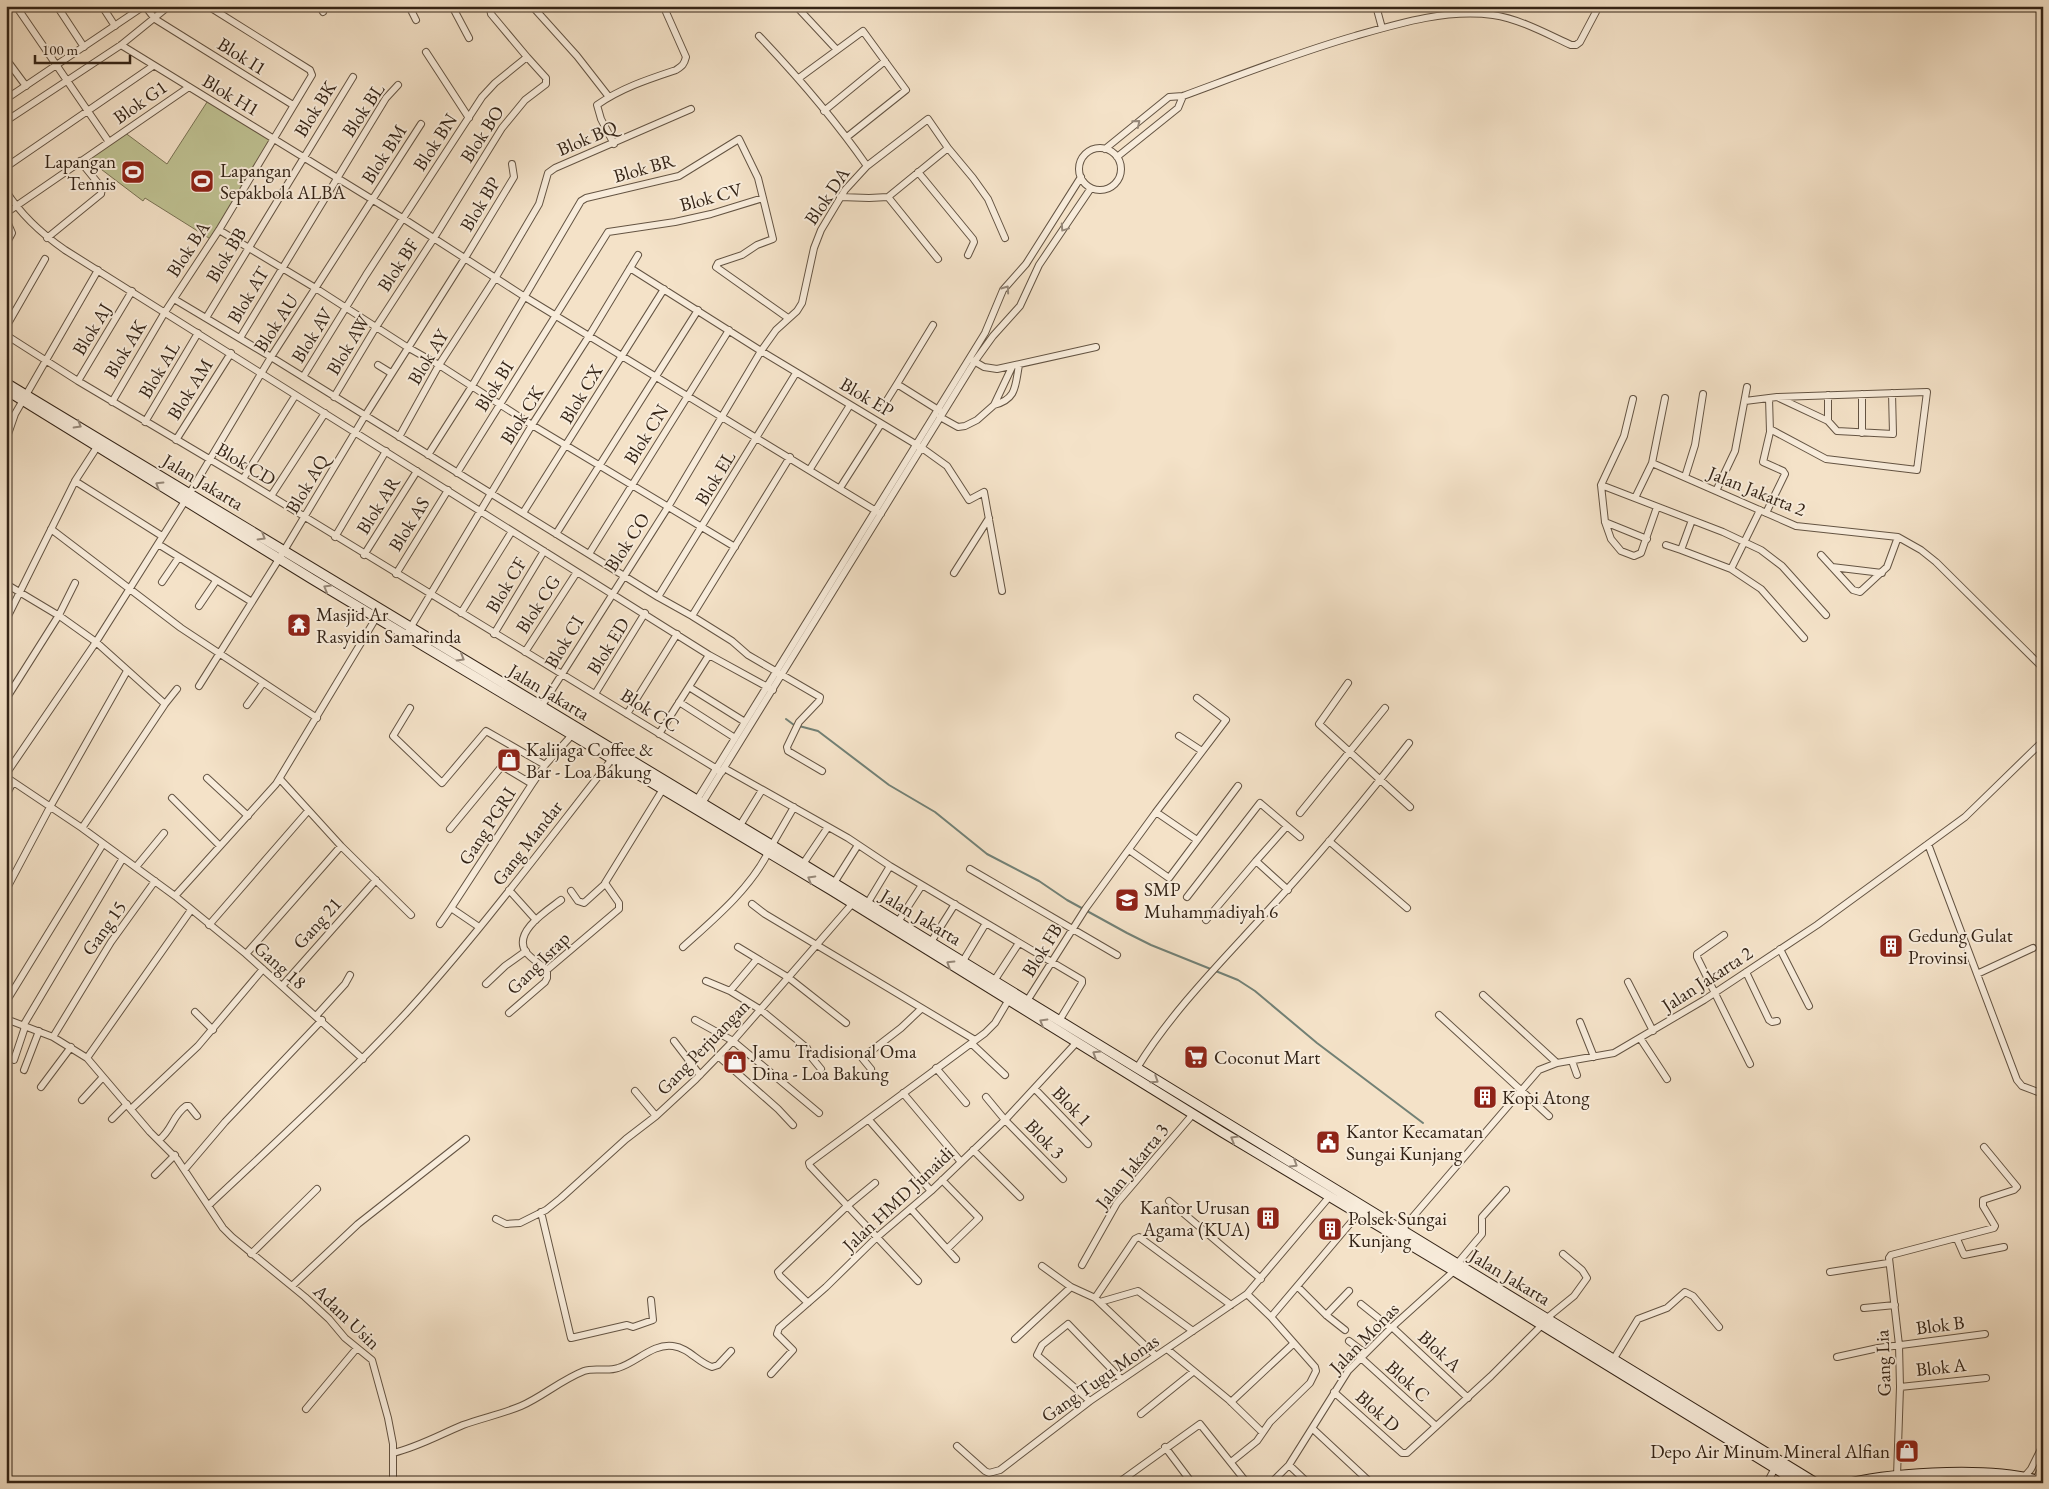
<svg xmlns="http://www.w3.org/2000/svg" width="2049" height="1489" font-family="'EB Garamond',serif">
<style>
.green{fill:#bfc293;stroke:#7a7355}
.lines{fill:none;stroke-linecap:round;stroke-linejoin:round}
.stream{stroke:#728075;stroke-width:2}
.minor-casing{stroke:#645443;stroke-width:8}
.secondary-casing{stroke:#342417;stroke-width:11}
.minor{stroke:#f8ecdb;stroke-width:6}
.secondary{stroke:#f8ecdb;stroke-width:9}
.oneway{stroke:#968879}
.labels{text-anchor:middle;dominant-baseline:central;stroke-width:4;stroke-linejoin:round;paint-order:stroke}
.street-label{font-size:19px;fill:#342417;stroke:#f8ecdb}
.poi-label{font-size:19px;fill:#342417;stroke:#f8ecdb;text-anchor:start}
</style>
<rect width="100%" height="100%" fill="#f4e2c8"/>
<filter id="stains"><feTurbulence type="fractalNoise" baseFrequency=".004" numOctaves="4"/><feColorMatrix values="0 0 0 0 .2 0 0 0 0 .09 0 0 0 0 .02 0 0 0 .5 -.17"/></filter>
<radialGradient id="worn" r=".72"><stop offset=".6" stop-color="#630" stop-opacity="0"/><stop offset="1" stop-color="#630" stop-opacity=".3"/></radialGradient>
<!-- green -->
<path class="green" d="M209,99L273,138L212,240L145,198L143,201L85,157L124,132L167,164Z"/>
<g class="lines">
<!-- stream -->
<path class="stream" d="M786,719L794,725
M799,726L818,731L889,785L935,812L987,854L1039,881L1067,900L1127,933L1151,945L1238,980L1255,991L1317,1043L1423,1123"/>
<!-- minor casing -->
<g class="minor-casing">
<path id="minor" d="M16,6L109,142
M57,6L84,47
M102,6L115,26
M145,6L155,19L293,105
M320,6L323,12
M409,6L416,20
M452,6L469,38
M532,6L577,56L609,97
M796,6L837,50
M1376,6L1382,28
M121,45L404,219L525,297L881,514
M426,52L469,118
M6,59L26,86
M799,78L863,31L906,90L847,137
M6,99L144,6
M824,111L885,61
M6,121L121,45L169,6
M614,144L601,119L597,105C621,88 649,79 676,70C682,66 684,65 686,57L666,12
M948,148L973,178L988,199L1005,238
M1079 169a21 21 0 1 1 42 0a21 21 0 1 1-42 0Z
M1105,149L1169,97L1183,96C1240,75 1296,53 1355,36C1400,23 1446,9 1493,15C1520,19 1547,34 1571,45H1576L1580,42L1599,6
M1117,157L1178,108L1183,96
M6,167L153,66
M918,172L973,239L974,242L968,255
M6,191C21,215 42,234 65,250L709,655L773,690
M840,197L869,198L888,197L948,148L928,119L867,166
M888,197L938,259
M6,213L189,87
M6,219L12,233L6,244
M219,230L317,289L407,347L439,365L532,425L735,547
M47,238L101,194L102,188L80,161
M630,268L761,351L922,448L947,466L969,500L984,492L1002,591
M174,299L271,357L658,597L692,616L790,457
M206,318L353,77
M933,325L897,384L940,411
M6,327L45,259
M6,335L78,381L243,479L722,772
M240,338L386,98L398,85
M972,360L984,367L997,369L1096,347
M378,365L391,373
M303,377L366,275L482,97L495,83L527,57L491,14L490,9L493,6
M78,381L132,291
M334,397L376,327L434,238L502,128L525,100L546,84V78L527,57
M1779,398L1828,421L1837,431L1893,434L1892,393
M1633,399L1624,436L1601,485L1605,522L1611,539L1621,551L1634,556L1641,553L1657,507
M887,400L897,384
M1745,401L1777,397L1927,392L1917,470L1826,459L1770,429
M112,402L165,312L219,230L312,75L310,70L208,6
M994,405C1017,399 1015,386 1019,365
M940,417L958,427L965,426L977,420L994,405L1012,367
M1828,421V395
M145,422L198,333
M1862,433V394
M399,437L439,365L496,277L539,204L548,173L555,168L691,109
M6,440L15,414L98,270
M176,440L231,353
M428,455L472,386L581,201L586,198L679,176L739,139L758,178L763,198
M1652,463L1796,526L1898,537L1921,550L1936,562L2043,668
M810,469L850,405
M457,473L608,232L675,222L711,214L763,198L773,239L757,245L742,255L718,263L716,267L788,318
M1685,477L1695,445L1703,394
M243,479L295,396
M75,481L162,536
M1601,485L1723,532L1761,550L1782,566L1826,615
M840,488L881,424
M1716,491L1735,451L1747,387
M271,496L325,413
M1635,498L1652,463L1665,398
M523,513L664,289
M1766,513L1785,474L1783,471L1763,462L1770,432L1769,398
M1692,520L1681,550L1731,569L1760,510
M1605,522L1647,539
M51,529L181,628L317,718
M556,534L698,310
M335,537L386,451
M158,544L252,602
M1666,545L1681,550
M589,554L729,330
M364,555L417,471
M1821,555L1853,590L1860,592L1887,567L1898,537
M1832,567L1882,573
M1731,569L1761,589L1804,638
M954,573L989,518
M396,574L448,490
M162,582L179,557
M6,584L61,617L96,642L165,704L82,828
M658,597L796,373
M199,606L216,581
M461,613L512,531
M692,616L732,641L748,655L820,697L819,701L799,722L787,747L788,751L822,771
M6,620L75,481L97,447
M2042,620H2043
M409,630L532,425L589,336L638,255
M494,634L544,551
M525,652L577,572
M1348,683L1319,724L1410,807
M199,686L279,559L363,419L465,258L514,177L512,164
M689,687L745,722
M595,694L645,613
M1197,698L1226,720L1156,812L1197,840
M6,699L59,615L75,583
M679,702L735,738
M165,704L177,689
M247,705L263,683
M541,707L668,507L761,351L776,330L797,311L802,303L814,248L821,230L845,190L867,166C835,120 798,77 759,36
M410,708L393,736L442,783L486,731L545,765
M627,714L677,634
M659,734L709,655
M1179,736L1202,751
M724,768L848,838L890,866L1082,980V983L1059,1021
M6,774L96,642L185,501L271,357L421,124
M6,777L82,828L175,896L246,954L363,1059
M207,778L248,816
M6,795L13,782
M172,798L220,846
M695,803L985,333L1003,290L1026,264L1081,177
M701,805L975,361L993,336L1020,306L1039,265L1091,188
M1300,813L1385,708
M739,827L762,790
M450,829L502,766L532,784
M1329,841L1407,908
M1928,844L2017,1080L2022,1086L2043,1094
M772,845L794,807
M341,846L411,915
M1129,850L1169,878L1238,786
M1256,861L1287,826
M803,864L828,827
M136,867L164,833
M970,869L1117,955
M834,883L858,845
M6,890L50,807L127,671
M509,890L536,920
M571,891L578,901L584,903L605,884
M175,896L276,784L376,618
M1187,897L1260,803L1300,837
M752,904L765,914L975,1040
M867,904L890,866
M1206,920L1256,861L1288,890
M898,922L922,885
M440,924L451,908
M209,925L308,811
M479,927L451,908L532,784L545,765L572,735
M1724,935L1697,954V957L1750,1064
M931,942L955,904
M683,947C714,919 748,891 768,853
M738,947L789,978L846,1023
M1780,949L1809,1006
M246,954L341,846L280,779
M963,961L986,923
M547,970C541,964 531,959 526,952C512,932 548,910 561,900
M1746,972L1769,1020L1772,1022L1777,1021
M1977,974L2033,948
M706,981L730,991L761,1010L807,1048L812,1058L821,1069
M994,981L1019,943
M1628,982L1653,1031
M486,984L505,966L526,951
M282,986L376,880
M730,991L757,959
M1483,995L1557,1063
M1027,1001L1086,908L1156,812
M6,1002L103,844
M195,1012L213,1030
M509,1013L545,982L547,978V970L619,909V903L605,883L663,789
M1439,1015L1549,1116
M316,1016L345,984L350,975
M6,1019L53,1037L87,1058L150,1132L177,1159L223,1228L232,1237L305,1297L329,1319L345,1338L372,1360L388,1418L393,1444V1483
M695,1020L733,1041L819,1113
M1580,1022L1594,1057
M23,1026L123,858
M53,1037L111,942L155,881
M1640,1038L1667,1079
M674,1041L700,1075
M971,1043L1005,1075
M718,1056L778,1109L793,1125
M87,1058L191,910
M14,1060L25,1027
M1572,1061L1577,1075
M936,1068L966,1103
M1137,1068C1173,1009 1227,956 1273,905C1321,853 1366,798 1409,743
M871,1069L862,1058L901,1028L921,1009
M24,1070L39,1031
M41,1087L71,1047
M1035,1089L1088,1144
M635,1091L656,1116
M903,1093L961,1162
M986,1097L1005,1120L1063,1179
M82,1100L103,1077
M131,1109L198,1046L263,969
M112,1119L127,1104
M869,1120L931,1191
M159,1140C173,1129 172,1116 186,1106H189L197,1116
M973,1150L1020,1197
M185,1169L225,1122L322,1020
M155,1175L175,1155
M942,1180L979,1218L947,1249
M1169,1201L1261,1279
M209,1205C276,1142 344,1080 407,1012C480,932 545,844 612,759
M911,1209L956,1259
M541,1212L571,1338L627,1325L633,1327L653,1320L651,1300
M496,1219L506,1224L520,1223L546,1210L561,1198L626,1139L656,1116L696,1079L733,1041L852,904
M1399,1233L1539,1070L1557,1063L1614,1053L1704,1000L1817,925L1965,817L2043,741
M1957,1239L1964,1255L2004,1247
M251,1254L317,1189
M1457,1264L1482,1234V1217L1506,1190
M1082,1265L1117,1203L1193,1114
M1042,1266L1071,1287L1095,1298L1156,1356
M1830,1272L1888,1263
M918,1281L810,1166L809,1163L985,1033L995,1023L1011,996
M292,1286L358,1224L466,1139
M1298,1287L1326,1315L1345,1330
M1095,1298L1135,1239L1139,1237L1231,1305
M1100,1302L1138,1291L1193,1331
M808,1303L780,1276L778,1272L846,1207L875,1183
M1361,1304L1391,1328
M1864,1308L1895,1305
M1326,1315L1349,1291
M1271,1317L1359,1213
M1547,1318L1574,1296L1587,1278L1582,1270L1563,1254
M1392,1327L1468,1398
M1015,1339L1071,1287
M1349,1341L1365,1353
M1167,1349L1229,1400L1262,1432
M1360,1357L1436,1426
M1837,1357L1878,1348L1985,1334
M1613,1360L1638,1319L1667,1308L1685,1292L1693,1296L1719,1327
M771,1374L793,1350L777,1334L779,1328L826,1287L876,1238L931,1191L1005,1120L1077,1042
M1900,1387L1986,1378
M1334,1392L1402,1453H1407L1491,1376L1542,1325
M1090,1401L1037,1355L1042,1345L1068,1324L1121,1379
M1231,1402L1293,1344
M306,1409L357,1348
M1141,1414L1193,1372
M1313,1429L1371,1483
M957,1446L985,1471L989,1473L1000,1470L1090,1401L1247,1294L1330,1196
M1165,1447L1192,1483
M393,1453C418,1447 439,1435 463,1425C482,1418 502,1414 521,1406C542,1397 561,1380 584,1371C595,1367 607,1372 618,1368C636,1363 653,1343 673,1346C689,1348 697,1362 712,1367L718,1365L731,1351
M1231,1462L1257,1441L1270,1422L1310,1383L1316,1371L1315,1367L1271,1317L1247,1294
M1289,1465L1308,1483
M1897,1476L1900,1387L1899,1345L1889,1258L1891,1255L1994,1228L1995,1226L1983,1206V1200L2014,1190L2017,1187L1984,1147
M2035,1482L2043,1465
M1118,1483L1200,1424L1247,1483
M1271,1483L1289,1465L1348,1371L1392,1327L1454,1271
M1767,1483L1775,1468
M2019,1483L2031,1469L2043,1445"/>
</g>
<!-- secondary casing -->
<g class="secondary-casing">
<path id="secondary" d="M6,383L803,864L1816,1483
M6,390L312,579L831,890L1222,1132L1454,1271L1799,1483
M1849,1483C1897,1472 1997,1466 2043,1482
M1952,1483H1994"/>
</g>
<!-- minor -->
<use href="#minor" class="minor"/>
<!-- secondary -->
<use href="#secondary" class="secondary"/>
</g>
<!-- one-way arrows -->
<defs><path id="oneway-chevron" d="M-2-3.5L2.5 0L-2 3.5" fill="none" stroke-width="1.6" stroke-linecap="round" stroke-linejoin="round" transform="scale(1.25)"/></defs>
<g class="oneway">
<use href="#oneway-chevron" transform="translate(1137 123) rotate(-39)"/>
<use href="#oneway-chevron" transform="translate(1064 228) rotate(124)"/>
<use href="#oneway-chevron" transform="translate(1006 289) rotate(-55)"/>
<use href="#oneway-chevron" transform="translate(78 425) rotate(30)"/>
<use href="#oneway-chevron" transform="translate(159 485) rotate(-148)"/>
<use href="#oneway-chevron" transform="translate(262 537) rotate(31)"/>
<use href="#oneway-chevron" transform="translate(327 588) rotate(-150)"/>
<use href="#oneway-chevron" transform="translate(461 658) rotate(31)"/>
<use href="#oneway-chevron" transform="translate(811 879) rotate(-150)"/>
<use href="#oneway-chevron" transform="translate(950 964) rotate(-148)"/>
<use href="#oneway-chevron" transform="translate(1043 1022) rotate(-149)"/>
<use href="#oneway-chevron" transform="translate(1096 1054) rotate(-148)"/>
<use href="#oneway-chevron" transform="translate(1155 1080) rotate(33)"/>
<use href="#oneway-chevron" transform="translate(1234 1139) rotate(-149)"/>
<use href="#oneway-chevron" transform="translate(1294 1164) rotate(32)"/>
</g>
<!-- icons -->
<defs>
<g id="stadium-square" transform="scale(1.25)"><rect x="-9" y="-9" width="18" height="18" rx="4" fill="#8f2418" stroke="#f8ecdb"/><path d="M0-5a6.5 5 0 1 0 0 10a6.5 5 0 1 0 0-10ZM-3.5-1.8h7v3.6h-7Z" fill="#fff"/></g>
<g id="temple-square" transform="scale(1.25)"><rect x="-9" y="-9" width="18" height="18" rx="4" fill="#8f2418" stroke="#f8ecdb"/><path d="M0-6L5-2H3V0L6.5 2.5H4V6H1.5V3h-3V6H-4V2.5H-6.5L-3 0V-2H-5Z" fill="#fff"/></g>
<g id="shop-square" transform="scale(1.25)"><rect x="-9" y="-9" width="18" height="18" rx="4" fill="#8f2418" stroke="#f8ecdb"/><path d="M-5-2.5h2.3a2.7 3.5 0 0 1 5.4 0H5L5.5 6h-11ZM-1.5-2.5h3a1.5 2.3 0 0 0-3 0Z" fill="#fff"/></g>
<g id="school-square" transform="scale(1.25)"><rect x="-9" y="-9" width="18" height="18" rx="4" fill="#8f2418" stroke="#f8ecdb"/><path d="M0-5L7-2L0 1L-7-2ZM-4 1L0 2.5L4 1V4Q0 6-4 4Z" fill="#fff"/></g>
<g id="building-square" transform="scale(1.25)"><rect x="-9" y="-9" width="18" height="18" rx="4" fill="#8f2418" stroke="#f8ecdb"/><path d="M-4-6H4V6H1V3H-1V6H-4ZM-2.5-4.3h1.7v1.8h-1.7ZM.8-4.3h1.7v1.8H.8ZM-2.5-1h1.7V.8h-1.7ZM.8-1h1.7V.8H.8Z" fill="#fff"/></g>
<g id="supermarket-square" transform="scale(1.25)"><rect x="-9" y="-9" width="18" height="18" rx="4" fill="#8f2418" stroke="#f8ecdb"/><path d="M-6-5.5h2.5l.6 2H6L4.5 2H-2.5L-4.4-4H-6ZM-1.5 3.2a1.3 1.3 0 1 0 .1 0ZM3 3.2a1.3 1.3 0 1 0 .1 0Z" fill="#fff"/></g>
<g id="civic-square" transform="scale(1.25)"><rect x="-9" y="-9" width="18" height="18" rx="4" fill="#8f2418" stroke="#f8ecdb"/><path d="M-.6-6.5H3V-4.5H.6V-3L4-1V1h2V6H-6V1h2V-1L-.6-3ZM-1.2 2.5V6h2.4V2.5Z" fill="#fff"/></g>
</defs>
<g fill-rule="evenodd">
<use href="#stadium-square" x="133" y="172"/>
<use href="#stadium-square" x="202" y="181"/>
<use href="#temple-square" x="299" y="625"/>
<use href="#shop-square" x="509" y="760"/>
<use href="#school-square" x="1127" y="900"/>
<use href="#building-square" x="1891" y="946"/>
<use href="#supermarket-square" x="1196" y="1057"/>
<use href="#shop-square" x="735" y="1062"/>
<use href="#building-square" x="1485" y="1097"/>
<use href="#civic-square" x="1328" y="1142"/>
<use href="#building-square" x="1268" y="1218"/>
<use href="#building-square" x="1330" y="1229"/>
<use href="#shop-square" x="1907" y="1451"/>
</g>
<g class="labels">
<!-- street labels -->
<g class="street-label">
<text transform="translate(242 56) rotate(32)">Blok I1</text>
<text transform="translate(231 95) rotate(31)">Blok H1</text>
<text transform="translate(140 102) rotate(-35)">Blok G1</text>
<text transform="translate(315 109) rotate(-58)">Blok BK</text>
<text transform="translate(363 110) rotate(-56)">Blok BL</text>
<text transform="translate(482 134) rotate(-57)">Blok BO</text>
<text transform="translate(587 138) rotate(-23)">Blok BQ</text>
<text transform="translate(435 142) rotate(-57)">Blok BN</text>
<text transform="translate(384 154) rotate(-57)">Blok BM</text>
<text transform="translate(644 168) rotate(-16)">Blok BR</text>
<text transform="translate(827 196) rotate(-56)">Blok DA</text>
<text transform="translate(711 197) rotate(-15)">Blok CV</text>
<text transform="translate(480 204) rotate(-59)">Blok BP</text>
<text transform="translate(188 249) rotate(-57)">Blok BA</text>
<text transform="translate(226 255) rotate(-59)">Blok BB</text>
<text transform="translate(398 265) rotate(-57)">Blok BF</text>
<text transform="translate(248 295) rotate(-59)">Blok AT</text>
<text transform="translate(276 323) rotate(-57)">Blok AU</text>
<text transform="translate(92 329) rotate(-59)">Blok AJ</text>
<text transform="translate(312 335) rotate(-58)">Blok AV</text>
<text transform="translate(348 345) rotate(-59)">Blok AW</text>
<text transform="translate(125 349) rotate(-59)">Blok AK</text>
<text transform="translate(428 357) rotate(-59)">Blok AY</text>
<text transform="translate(159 370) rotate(-59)">Blok AL</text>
<text transform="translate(494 386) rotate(-58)">Blok BI</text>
<text transform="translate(190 389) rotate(-58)">Blok AM</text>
<text transform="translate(581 394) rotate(-59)">Blok CX</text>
<text transform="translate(867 397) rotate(31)">Blok EP</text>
<text transform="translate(522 415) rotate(-58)">Blok CK</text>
<text transform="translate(646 434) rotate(-58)">Blok CN</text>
<text transform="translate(246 464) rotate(31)">Blok CD</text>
<text transform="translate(715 478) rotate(-59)">Blok EL</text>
<text transform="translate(203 482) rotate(31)">Jalan Jakarta</text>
<text transform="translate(307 484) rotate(-59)">Blok AQ</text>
<text transform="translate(1757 491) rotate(22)">Jalan Jakarta 2</text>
<text transform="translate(378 505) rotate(-58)">Blok AR</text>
<text transform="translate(409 524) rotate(-58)">Blok AS</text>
<text transform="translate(627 542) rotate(-57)">Blok CO</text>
<text transform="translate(506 585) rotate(-59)">Blok CF</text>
<text transform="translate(538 604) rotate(-57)">Blok CG</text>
<text transform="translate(564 642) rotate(-59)">Blok CI</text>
<text transform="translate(608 646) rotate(-58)">Blok ED</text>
<text transform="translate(549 692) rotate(31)">Jalan Jakarta</text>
<text transform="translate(650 710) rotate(32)">Blok CC</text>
<text transform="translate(487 826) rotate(-57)">Gang PGRI</text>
<text transform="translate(527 843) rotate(-52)">Gang Mandar</text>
<text transform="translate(921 917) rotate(31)">Jalan Jakarta</text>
<text transform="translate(317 923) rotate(-48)">Gang 21</text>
<text transform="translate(104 928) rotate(-55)">Gang 15</text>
<text transform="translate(1042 950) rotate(-58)">Blok FB</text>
<text transform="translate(538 963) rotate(-45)">Gang Israp</text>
<text transform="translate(280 965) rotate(41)">Gang 18</text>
<text transform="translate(1707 979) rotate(-33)">Jalan Jakarta 2</text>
<text transform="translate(703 1047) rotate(-46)">Gang Perjuangan</text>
<text transform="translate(1072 1106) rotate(46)">Blok 1</text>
<text transform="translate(1045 1139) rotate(46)">Blok 3</text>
<text transform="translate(1132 1166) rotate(-51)">Jalan Jakarta 3</text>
<text transform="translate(898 1199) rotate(-43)">Jalan HMD Junaidi</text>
<text transform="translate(1510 1277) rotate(31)">Jalan Jakarta</text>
<text transform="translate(347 1317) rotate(44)">Adam Usin</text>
<text transform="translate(1940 1325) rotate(-7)">Blok B</text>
<text transform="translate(1364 1338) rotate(-46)">Jalan Monas</text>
<text transform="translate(1440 1351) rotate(43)">Blok A</text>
<text transform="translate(1883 1363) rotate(-92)">Gang Lia</text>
<text transform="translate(1941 1367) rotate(-6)">Blok A</text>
<text transform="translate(1100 1378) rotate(-35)">Gang Tugu Monas</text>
<text transform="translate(1408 1381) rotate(42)">Blok C</text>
<text transform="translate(1378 1411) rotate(42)">Blok D</text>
</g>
<!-- poi labels -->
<g class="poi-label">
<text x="116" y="161" text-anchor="end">Lapangan<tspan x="116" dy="22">Tennis</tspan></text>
<text x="220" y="170">Lapangan<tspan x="220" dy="22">Sepakbola ALBA</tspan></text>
<text x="316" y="614">Masjid Ar<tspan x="316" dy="22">Rasyidin Samarinda</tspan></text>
<text x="526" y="749">Kalijaga Coffee &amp;<tspan x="526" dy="22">Bar - Loa Bakung</tspan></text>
<text x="1144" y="889">SMP<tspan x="1144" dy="22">Muhammadiyah 6</tspan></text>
<text x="1908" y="935">Gedung Gulat<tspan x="1908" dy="22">Provinsi</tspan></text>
<text x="752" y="1051">Jamu Tradisional Oma<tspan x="752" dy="22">Dina - Loa Bakung</tspan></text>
<text x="1214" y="1057">Coconut Mart</text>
<text x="1502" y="1097">Kopi Atong</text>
<text x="1346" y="1131">Kantor Kecamatan<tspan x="1346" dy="22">Sungai Kunjang</tspan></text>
<text x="1250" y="1207" text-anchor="end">Kantor Urusan<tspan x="1250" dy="22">Agama (KUA)</tspan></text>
<text x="1348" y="1218">Polsek Sungai<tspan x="1348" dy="22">Kunjang</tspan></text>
<text x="1890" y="1451" text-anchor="end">Depo Air Minum Mineral Alfian</text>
</g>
</g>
<!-- margin -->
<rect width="2049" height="1489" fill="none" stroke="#f4e2c8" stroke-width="25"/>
<rect x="8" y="8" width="2034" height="1474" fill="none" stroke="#342417" stroke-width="2.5"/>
<rect x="12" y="12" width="2024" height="1464" fill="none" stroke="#342417"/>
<!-- scale -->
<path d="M35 55v8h95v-8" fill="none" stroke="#342417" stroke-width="2.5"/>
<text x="42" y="55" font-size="15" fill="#342417" stroke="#f8ecdb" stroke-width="4" paint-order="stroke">100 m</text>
<rect width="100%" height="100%" filter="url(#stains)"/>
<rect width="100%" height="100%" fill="url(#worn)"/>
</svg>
